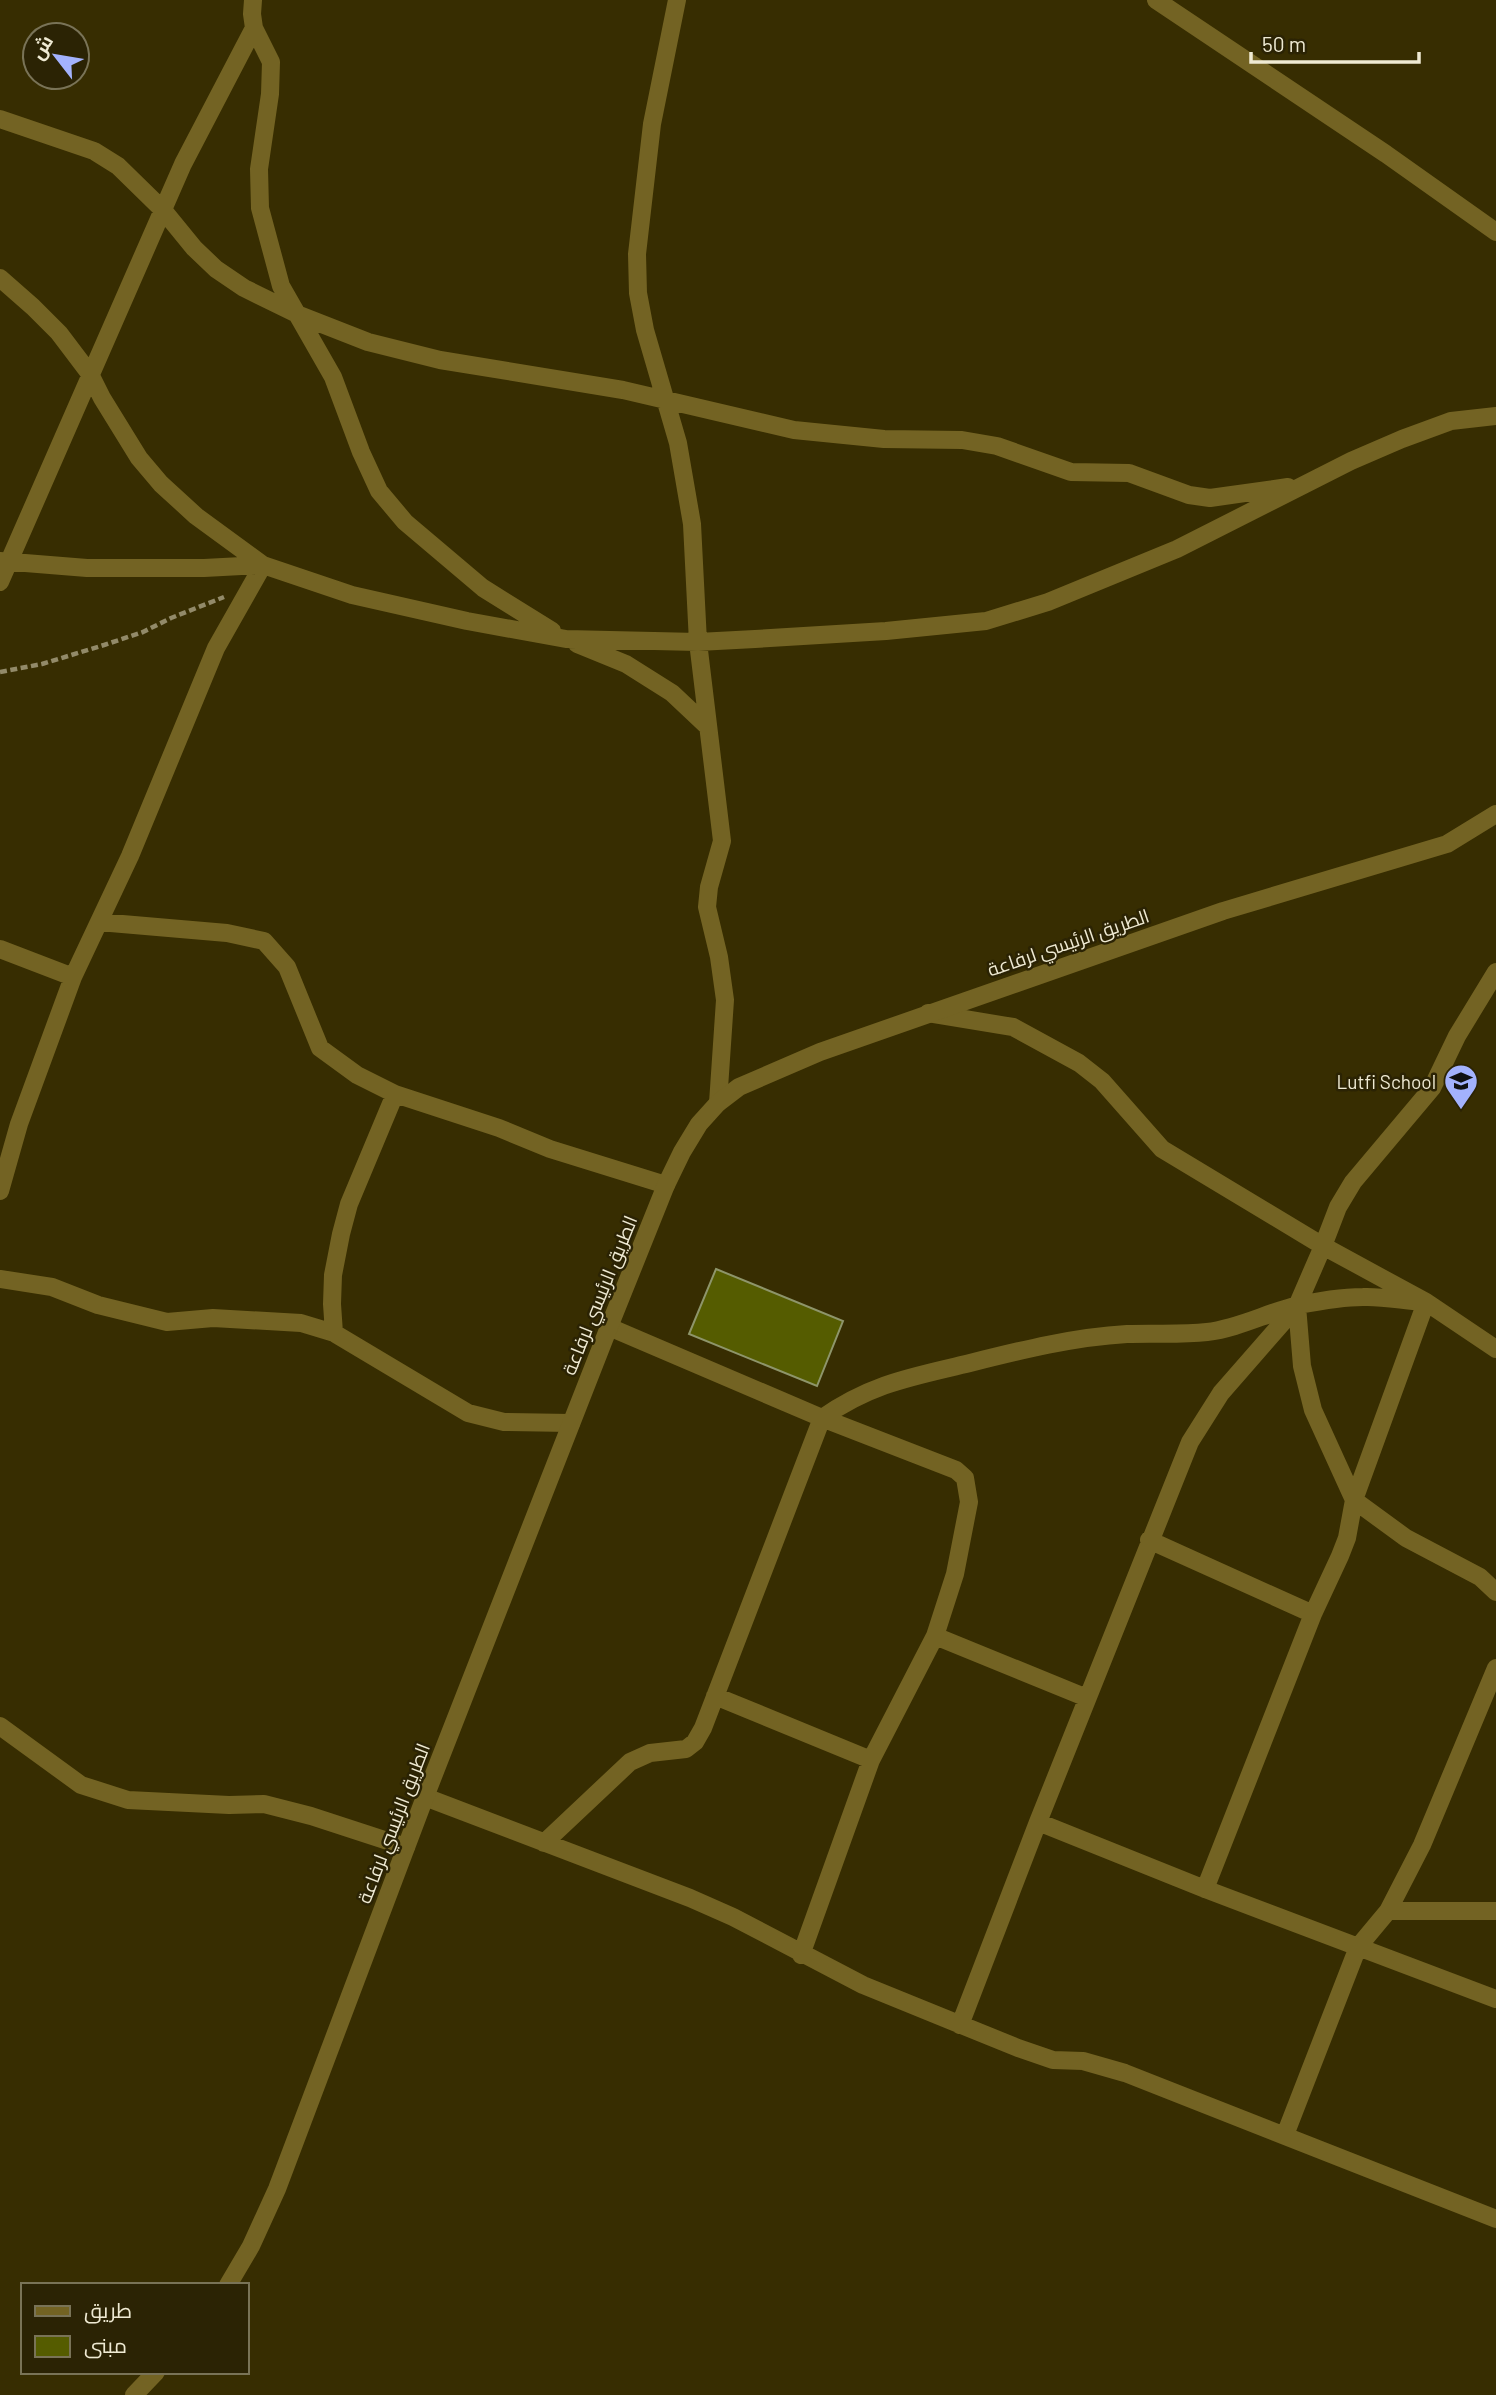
<svg xmlns="http://www.w3.org/2000/svg" width="1496" height="2395" font-family="Barlow,Cairo,sans-serif">
<style>
.building{fill:#555c00;stroke:#8e956a;stroke-width:2}
.lines{fill:none;stroke-linecap:round;stroke-linejoin:round}
.path{stroke:#928a69;stroke-width:4.5;stroke-dasharray:7 3.5;stroke-linecap:butt}
.minor{stroke:#736323;stroke-width:18}
.tertiary{stroke:#736323;stroke-width:18}
.labels{text-anchor:middle;dominant-baseline:central;stroke-width:5;stroke-linejoin:round;paint-order:stroke}
.street-label{font-size:19px;fill:#efead3;stroke:#2b2304}
.poi-label{font-size:19px;fill:#efead3;stroke:#2b2304;text-anchor:end}
</style>
<rect width="100%" height="100%" fill="#372d01"/>
<!-- building -->
<path class="building" d="M716,1269L843,1321L817,1386L689,1334Z"/>
<g class="lines">
<!-- path -->
<path class="path" d="M0,672L42,664L104,645L143,632L171,618L224,597"/>
<!-- minor -->
<path class="minor" d="M253,0L252,14L254,28L271,62L270,94L259,169L260,208L281,286L333,377L361,452L379,491L405,522L483,588L552,631
M677,0L652,124L637,254L638,293L645,330L678,443L692,524L698,642L722,841L709,887L707,907L719,957L725,1000L718,1103
M1156,0L1386,154L1496,232
M0,119L94,151L118,166L163,210L194,248L216,269L244,288L299,315L368,342L440,360L623,390L794,430L884,439L962,440L997,446L1071,472L1129,473L1189,495L1210,498L1288,487
M0,278L33,307L59,333L90,374L102,398L139,458L161,484L196,516L263,565L352,595L467,621L566,639L698,642L755,639L886,631L986,621L1048,602L1177,549L1351,461L1402,439L1451,421L1496,416
M0,561L87,568H204L263,565
M0,582L183,164L254,28
M577,644L626,664L672,693L707,726
M99,922L227,933L264,941L287,967L320,1048L357,1075L395,1094L499,1128L550,1149L666,1185
M0,949L73,977
M928,1013L1013,1027L1079,1063L1102,1081L1162,1149L1323,1246L1426,1302L1496,1349
M0,1191L19,1124L73,977L130,856L216,648L263,565
M0,1279L52,1287L98,1305L167,1322L213,1318L301,1323L334,1333L468,1413L504,1422L571,1423
M1297,1306L1302,1366L1313,1410L1354,1500L1406,1538L1480,1577L1496,1592
M609,1327L822,1418L956,1470L965,1478L969,1502L955,1574L935,1636L871,1760L801,1955
M334,1333L332,1304L333,1275L341,1234L349,1204L395,1094
M1149,1540L1313,1614
M935,1636L1087,1698
M715,1696L871,1760
M0,1726L81,1785L128,1800L229,1805L264,1804L311,1816L406,1847
M425,1797L690,1898L733,1917L863,1985L1018,2048L1053,2060L1083,2061L1125,2073L1496,2219
M1038,1822L1205,1889L1496,1999
M544,1843L630,1762L650,1753L686,1749L695,1742L703,1728L822,1418C872,1383 912,1377 970,1363C1022,1350 1074,1337 1127,1334C1154,1333 1181,1335 1207,1332C1240,1328 1268,1312 1299,1305C1320,1301 1341,1297 1363,1297C1383,1296 1405,1301 1426,1302L1354,1500L1347,1538L1340,1556L1313,1614L1205,1889
M1388,1911H1496
M960,2025L1038,1822L1190,1442L1221,1393L1297,1306L1323,1246L1338,1207L1353,1182L1432,1088L1457,1036L1496,972
M1285,2135L1358,1947L1388,1911L1422,1845L1496,1668"/>
<!-- tertiary -->
<path class="tertiary" d="M228,2285L251,2246L277,2189L425,1797L609,1327L666,1185L682,1152L699,1124L718,1103L739,1087L820,1052L1223,911L1447,844L1496,814
M134,2395L156,2372"/>
</g>
<!-- icons -->
<defs>
<g id="school-pin" transform="scale(1.75)"><path d="M0 17L-7.5 6A9.5 9.5 0 1 1 7.5 6Z" fill="#a3b2fd" stroke="#2b2304"/><path d="M0-5L7-2L0 1L-7-2ZM-4 1L0 2.5L4 1V4Q0 6-4 4Z" fill="#111"/></g>
</defs>
<g fill-rule="evenodd">
<use href="#school-pin" x="1461" y="1081"/>
</g>
<g class="labels">
<!-- street labels -->
<g class="street-label">
<text transform="translate(1068 942) rotate(-19)">الطريق الرئيسي لرفاعة</text>
<text transform="translate(599 1295) rotate(-68)">الطريق الرئيسي لرفاعة</text>
<text transform="translate(393 1823) rotate(-69)">الطريق الرئيسي لرفاعة</text>
</g>
<!-- poi labels -->
<g class="poi-label">
<text x="1436" y="1081">Lutfi School</text>
</g>
</g>
<!-- legend -->
<rect x="21" y="2283" width="228" height="91" fill="#2b2304" stroke="#797357" stroke-width="2"/>
<rect x="35" y="2306" width="35" height="10" fill="#736323" stroke="#797357" stroke-width="2"/>
<text x="84" y="2318" font-size="21" fill="#efead3">طريق</text>
<rect x="35" y="2336" width="35" height="21" fill="#555c00" stroke="#797357" stroke-width="2"/>
<text x="84" y="2353" font-size="21" fill="#efead3">مبنى</text>
<!-- north arrow -->
<g transform="translate(56 56) rotate(301)"><circle r="33" fill="#2b2304" stroke="#797357" stroke-width="2"/>
<path d="M0-5L12 26L0 18L-12 26Z" fill="#a3b2fd"/>
<text y="-10" font-size="19" font-weight="bold" text-anchor="middle" fill="#efead3">ش</text>
</g>
<!-- scale -->
<path d="M1251 52v10h168v-10" fill="none" stroke="#efead3" stroke-width="3.5"/>
<text x="1262" y="52" font-size="21" fill="#efead3" stroke="#2b2304" stroke-width="5" paint-order="stroke">50 m</text>
</svg>
